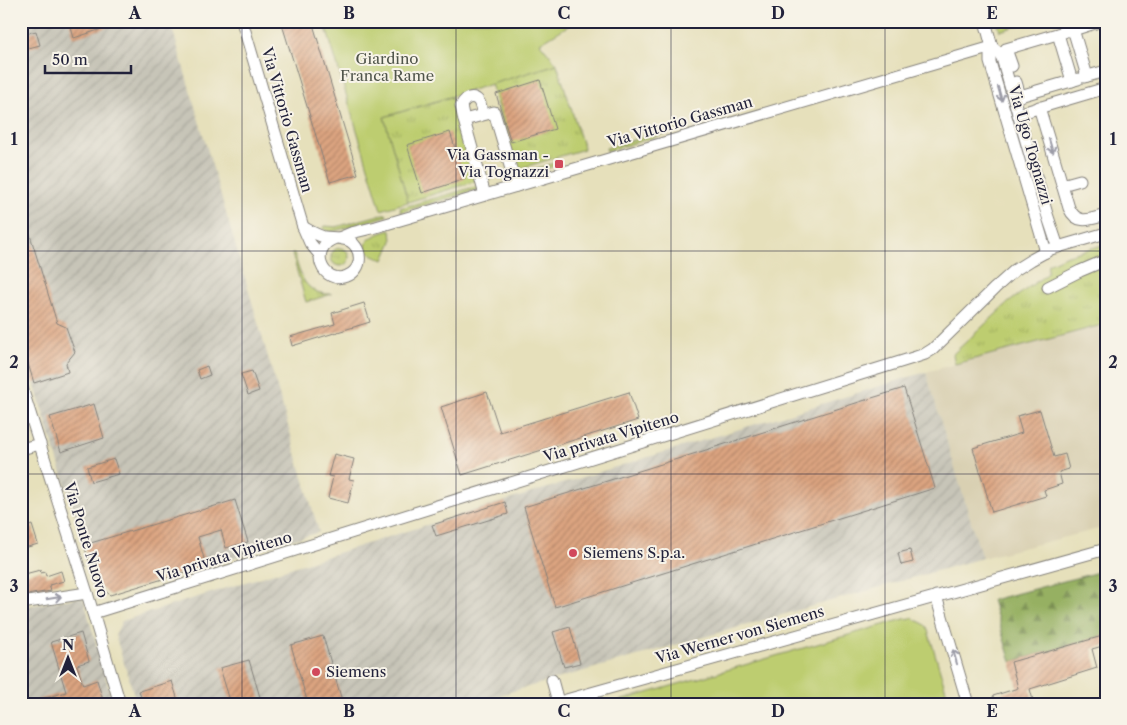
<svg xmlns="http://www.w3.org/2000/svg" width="1127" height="725" font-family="'Libre Caslon Text',serif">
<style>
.built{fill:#d9d0b2}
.industrial{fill:url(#industrial-furrows)}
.grass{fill:url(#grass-tufts);stroke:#707855}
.forest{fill:url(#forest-firs);stroke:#5c694e}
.park{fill:#bdcd6f;stroke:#707855}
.building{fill:url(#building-hatch)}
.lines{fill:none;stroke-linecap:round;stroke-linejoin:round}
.minor-casing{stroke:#84817b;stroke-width:13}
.minor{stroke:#fff;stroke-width:11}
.oneway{stroke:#9c9ca7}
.grid{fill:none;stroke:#22223b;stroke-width:1;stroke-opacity:0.55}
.poi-dot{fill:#d1495b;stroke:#f7f3e8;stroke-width:2}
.labels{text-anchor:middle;stroke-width:4;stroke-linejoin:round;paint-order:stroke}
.park-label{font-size:15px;fill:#50554b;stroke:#f7f3e8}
.street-label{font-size:15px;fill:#22223b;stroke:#f7f3e8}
.poi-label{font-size:15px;fill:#22223b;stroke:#f7f3e8;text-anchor:start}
.neatline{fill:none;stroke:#22223b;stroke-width:2}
.grid-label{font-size:16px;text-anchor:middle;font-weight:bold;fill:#22223b}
</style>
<defs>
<pattern id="industrial-furrows" width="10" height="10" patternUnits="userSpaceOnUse" patternTransform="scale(1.25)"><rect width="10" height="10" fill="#c7c5b8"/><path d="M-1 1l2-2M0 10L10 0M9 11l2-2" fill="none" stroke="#aba99f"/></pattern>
<pattern id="grass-tufts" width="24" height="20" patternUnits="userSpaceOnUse" patternTransform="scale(1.25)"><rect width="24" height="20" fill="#bdcd6f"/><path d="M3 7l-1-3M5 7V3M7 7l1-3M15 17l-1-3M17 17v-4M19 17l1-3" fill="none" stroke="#a2b061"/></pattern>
<pattern id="forest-firs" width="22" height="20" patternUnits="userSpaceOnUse" patternTransform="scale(1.25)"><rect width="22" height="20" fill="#96b062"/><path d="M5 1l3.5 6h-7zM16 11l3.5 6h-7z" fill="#7a8f52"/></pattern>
<pattern id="building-hatch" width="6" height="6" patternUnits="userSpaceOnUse" patternTransform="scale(1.25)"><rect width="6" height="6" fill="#dca480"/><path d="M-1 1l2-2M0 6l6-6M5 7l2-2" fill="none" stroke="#b2856a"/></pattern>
</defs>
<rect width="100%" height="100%" fill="#f7f3e8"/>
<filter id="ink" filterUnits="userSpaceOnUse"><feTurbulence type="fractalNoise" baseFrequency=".02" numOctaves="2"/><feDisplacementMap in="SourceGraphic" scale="10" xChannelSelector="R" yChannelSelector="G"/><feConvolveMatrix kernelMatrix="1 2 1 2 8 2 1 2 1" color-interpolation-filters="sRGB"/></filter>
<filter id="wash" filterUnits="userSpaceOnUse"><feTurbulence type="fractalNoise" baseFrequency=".0096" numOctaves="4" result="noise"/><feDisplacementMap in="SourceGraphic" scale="20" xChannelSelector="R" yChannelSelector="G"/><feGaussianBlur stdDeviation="1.12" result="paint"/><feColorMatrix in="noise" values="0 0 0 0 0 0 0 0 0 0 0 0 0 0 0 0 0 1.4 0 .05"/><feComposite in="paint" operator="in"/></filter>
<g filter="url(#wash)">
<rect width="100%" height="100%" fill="#e6e0bb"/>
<!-- built -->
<polygon class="built" points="1106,324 1106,527 982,558 926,372"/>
<!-- industrial -->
<g class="industrial">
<polygon points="21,21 170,21 319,532 110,595 96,583 21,341"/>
<polygon points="926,372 982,558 468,704 137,704 115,635 122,621 417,528"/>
<polygon points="83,597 113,704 21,704 21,607"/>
</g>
<!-- grass -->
<g class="grass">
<polygon points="997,21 1033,21 1000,31"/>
<polygon points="557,64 584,149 515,170 491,84"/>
<polygon points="451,97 477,181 408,202 384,117"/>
<polygon points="681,126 682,129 607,151 606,148"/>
<polygon points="554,163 555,166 518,177 517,174"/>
<polygon points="478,186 479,189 401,212 400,208"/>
<polygon points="383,214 386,214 387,216 335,231 330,232 323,229 325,226 336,227"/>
<path d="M391,230L392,241L384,260L367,252C361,238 380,233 391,230Z"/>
<polygon points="1106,244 1106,324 955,364 953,354 1008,303 1044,276 1047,273 1048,264 1065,256"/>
<circle cx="340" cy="257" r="9"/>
<path d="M294,253C300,274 304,295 332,294L306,302L292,254Z"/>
</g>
<!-- forest -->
<polygon class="forest" points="1106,570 1106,635 1011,662 992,600"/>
<!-- park -->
<g class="park">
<polygon points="324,21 576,21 540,43 557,64 384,117 408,202 381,210"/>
<polygon points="912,618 924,624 927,627 950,704 609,704 904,619"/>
</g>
<g id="blocks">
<!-- building -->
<g class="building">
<polygon points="69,21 120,21 120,23 74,38"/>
<polygon points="281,21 312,21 358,174 330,182"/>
<polygon points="36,31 40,45 21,50 21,35"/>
<polygon points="540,80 555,129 511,142 496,94"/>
<polygon points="450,132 465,179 422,193 407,145"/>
<polygon points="23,212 57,323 66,327 75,352 66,363 68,372 34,383 21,341 21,213"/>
<polygon points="364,303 370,322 292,346 290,337 335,324 332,313"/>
<polygon points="207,366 210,375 200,379 197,370"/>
<polygon points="252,371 259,391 248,395 241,374"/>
<polygon points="904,388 935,488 555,607 524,507"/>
<polygon points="487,392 500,432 629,392 638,420 462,475 441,407"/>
<polygon points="94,404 104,438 61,452 50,417"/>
<polygon points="1040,410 1054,457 1065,454 1069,469 1059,472 1062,484 1044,490 1046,496 992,512 973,448 1022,433 1017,416"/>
<polygon points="334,454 354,459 349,479 354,480 348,503 328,498 333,477 328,476"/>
<polygon points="114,459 119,474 91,482 87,467"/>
<polygon points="235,500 248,542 226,548 221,530 198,537 206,566 110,595 96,583 84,545"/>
<polygon points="505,502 508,514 436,536 432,525"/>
<polygon points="32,525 38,544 21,549 21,529"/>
<polygon points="910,550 913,562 901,565 898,553"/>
<polygon points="40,570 41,573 45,572 46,576 61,571 64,581 49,585 51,591 26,595 21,579 21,575"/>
<polygon points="570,627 580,663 564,667 553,632"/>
<polygon points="81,633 89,661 77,665 83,685 97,680 104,704 87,704 85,698 66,704 34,704 34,701 66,692 51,642"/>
<polygon points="1106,635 1106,645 1092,649 1097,668 1030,689 1034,704 995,704 993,696 1018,688 1011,662"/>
<polygon points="323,636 343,704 308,704 291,645"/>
<polygon points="249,660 262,704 231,704 220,668"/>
<polygon points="172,681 179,704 143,704 139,691"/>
</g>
</g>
</g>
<g filter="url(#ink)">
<use href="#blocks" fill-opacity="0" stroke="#84817b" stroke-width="1"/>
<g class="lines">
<!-- minor casing -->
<g class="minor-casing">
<g id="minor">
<polyline points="242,21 303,227 310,243 320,255"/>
<polyline points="985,21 992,47 990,55 990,62 1046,252"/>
<polyline points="1073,29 1087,76"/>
<polyline points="1070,31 1101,21"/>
<polyline points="1058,34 1072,81"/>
<polyline points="992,47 999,53 1002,58 1047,214 1058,247"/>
<polyline points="1012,66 1006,49 1064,32"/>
<polyline points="1084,77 1106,71"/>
<polyline points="1016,82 1020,96 1078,79"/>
<path d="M1039,107L1069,208C1077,226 1091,219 1106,215"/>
<polyline points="1018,114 1106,88"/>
<path d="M464,120L461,106C466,95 478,94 481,107"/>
<polyline points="1062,185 1080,180"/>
<polyline points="485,195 464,120 494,112 516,186"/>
<path d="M303,227C310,231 316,235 324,237C330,238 337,237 343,239C354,240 361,251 359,262C358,268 353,274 347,276C322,286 307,247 336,238"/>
<polyline points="339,238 351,233 376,227 992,47"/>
<polyline points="1048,287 1080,271 1106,260"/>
<polyline points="21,385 87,593 120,704"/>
<polyline points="21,449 40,444"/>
<polyline points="936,596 968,704"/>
<polyline points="21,603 87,593"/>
<polyline points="93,613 916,357 925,354 933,349 995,288 1015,270 1031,260 1051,249 1106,233"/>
<polyline points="552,680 558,702"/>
<polyline points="552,704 1106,549"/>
</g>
</g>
<!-- minor -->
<use href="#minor" class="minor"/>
</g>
<!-- one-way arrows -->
<defs><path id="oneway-shaft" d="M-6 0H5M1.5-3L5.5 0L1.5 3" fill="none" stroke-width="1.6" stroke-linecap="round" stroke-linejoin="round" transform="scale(1.25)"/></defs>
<g class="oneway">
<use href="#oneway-shaft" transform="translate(1000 94) rotate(74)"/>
<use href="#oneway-shaft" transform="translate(1051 146) rotate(74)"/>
<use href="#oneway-shaft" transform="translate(54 598) rotate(-9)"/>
<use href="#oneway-shaft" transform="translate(955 657) rotate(-106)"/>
</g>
</g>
<!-- grid -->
<path class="grid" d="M242,21V704M456,21V704M671,21V704M885,21V704M21,251H1106M21,474H1106"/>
<!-- markers -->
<g class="poi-dot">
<rect x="554" y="159" width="10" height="10" rx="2.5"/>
<circle cx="573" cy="553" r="5"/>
<circle cx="316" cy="672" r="5"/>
</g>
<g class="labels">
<!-- park labels -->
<g class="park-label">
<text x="387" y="64">Giardino<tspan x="387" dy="17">Franca Rame</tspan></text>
</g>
<!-- street labels -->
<g class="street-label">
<text transform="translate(287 120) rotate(74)" y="5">Via Vittorio Gassman</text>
<text transform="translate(680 122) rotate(-16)" y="5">Via Vittorio Gassman</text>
<text transform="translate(1030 145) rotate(74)" y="5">Via Ugo Tognazzi</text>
<text transform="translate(611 437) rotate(-17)" y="5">Via privata Vipiteno</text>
<text transform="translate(86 540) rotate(73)" y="5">Via Ponte Nuovo</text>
<text transform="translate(224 557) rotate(-17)" y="5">Via privata Vipiteno</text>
<text transform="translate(740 635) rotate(-16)" y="5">Via Werner von Siemens</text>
</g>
<!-- poi labels -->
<g class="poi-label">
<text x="549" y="160" text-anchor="end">Via Gassman -<tspan x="549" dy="17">Via Tognazzi</tspan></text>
<text x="583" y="558">Siemens S.p.a.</text>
<text x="326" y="677">Siemens</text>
</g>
</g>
<!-- margin -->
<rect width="1127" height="725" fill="none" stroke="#f7f3e8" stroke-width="55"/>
<!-- north arrow -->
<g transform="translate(68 658)" stroke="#f7f3e8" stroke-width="4" paint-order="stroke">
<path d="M0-4L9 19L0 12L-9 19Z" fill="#22223b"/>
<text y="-8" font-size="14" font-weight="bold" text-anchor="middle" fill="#22223b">N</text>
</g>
<!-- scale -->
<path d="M45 65v8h86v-8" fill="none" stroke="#22223b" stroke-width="2.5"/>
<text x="52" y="65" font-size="15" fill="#22223b" stroke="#f7f3e8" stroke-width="4" paint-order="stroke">50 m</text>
<rect x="28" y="28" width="1072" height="670" class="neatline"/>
<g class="grid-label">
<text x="135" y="19">A</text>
<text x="349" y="19">B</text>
<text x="564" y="19">C</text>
<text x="778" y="19">D</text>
<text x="992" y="19">E</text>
<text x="14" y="145">1</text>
<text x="1113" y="145">1</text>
<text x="14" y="368">2</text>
<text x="1113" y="368">2</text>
<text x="14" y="592">3</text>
<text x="1113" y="592">3</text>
<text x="135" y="717">A</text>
<text x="349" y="717">B</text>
<text x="564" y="717">C</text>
<text x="778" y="717">D</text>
<text x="992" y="717">E</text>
</g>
</svg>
